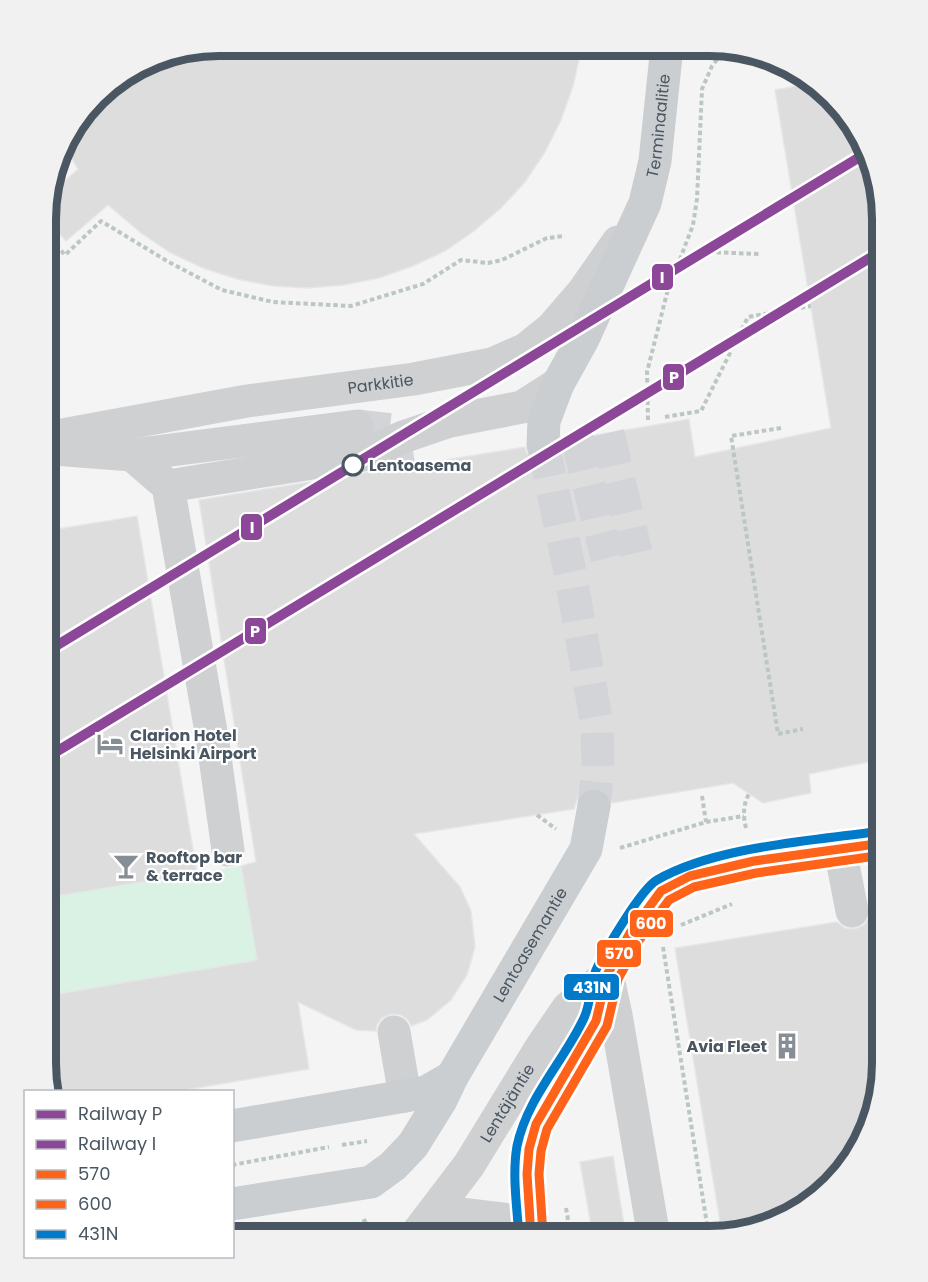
<svg xmlns="http://www.w3.org/2000/svg" width="928" height="1282" font-family="Poppins,sans-serif">
<style>
.green{fill:#d9f2e3}
.building{fill:#ddddde;stroke:#e5e6e7;stroke-width:1.5}
.lines{fill:none;stroke-linecap:round;stroke-linejoin:round}
.minor-tunnel{stroke:#d2d4d7;stroke-width:33;stroke-dasharray:33 16;stroke-linecap:butt}
.major-tunnel{stroke:#d2d4d7;stroke-width:33;stroke-dasharray:33 16;stroke-linecap:butt}
.path{stroke:#bcc7c4;stroke-width:4;stroke-dasharray:4.5 3;stroke-linecap:butt}
.minor{stroke:#ced0d2;stroke-width:33}
.major{stroke:#caced1;stroke-width:33}
.path-bridge{stroke:#bcc7c4;stroke-width:4;stroke-dasharray:4.5 3;stroke-linecap:butt}
.minor-bridge{stroke:#ced0d2;stroke-width:33}
.major-bridge{stroke:#caced1;stroke-width:33}
.bus-1-casing{stroke:#fff;stroke-width:14}
.bus-2-casing{stroke:#fff;stroke-width:14}
.bus-3-casing{stroke:#fff;stroke-width:14}
.bus-1{stroke:#ff6319;stroke-width:9}
.bus-2{stroke:#ff6319;stroke-width:9}
.bus-3{stroke:#007ac9;stroke-width:9}
.rail-1-casing{stroke:#fff;stroke-width:15}
.rail-2-casing{stroke:#fff;stroke-width:15}
.rail-1{stroke:#8c4799;stroke-width:10}
.rail-2{stroke:#8c4799;stroke-width:10}
.stop-dot{fill:#fff;stroke:#4a5661;stroke-width:3}
.labels{text-anchor:middle;stroke-width:4.5;stroke-linejoin:round;paint-order:stroke}
.street-label{font-size:16px;fill:#4a5661;stroke:#fff}
.stop-label{font-size:16px;font-weight:bold;fill:#4a5661;stroke:#fff;text-anchor:start}
.poi-label{font-size:16px;font-weight:bold;fill:#4a5661;stroke:#fff;text-anchor:start}
.rim{fill:none;stroke:#4a5661;stroke-width:8}
.line-badge{stroke:#fff;stroke-width:2}
.badge-label{font-size:16px;text-anchor:middle;font-weight:bold;fill:#fff}
</style>
<rect width="100%" height="100%" fill="#f4f4f4"/>
<!-- green -->
<polygon class="green" points="241,866 257,961 49,996 45,974 45,898"/>
<!-- building -->
<g class="building">
<polygon points="219,45 582,46 573,86 561,120 545,152 525,182 501,208 474,231 445,251 413,266 379,278 344,285 308,288 273,286 237,279 203,268 171,253 141,233 108,205 66,241 61,235 46,247 47,197 78,169 64,145 68,132 105,88 163,54"/>
<polygon points="816,82 865,142 883,219 883,759 809,774 811,793 763,803 733,783 612,803 606,791 597,788 588,788 579,794 574,809 414,834 460,887 471,911 475,947 467,975 451,1000 427,1020 411,1026 408,1020 401,1015 391,1014 382,1018 377,1025 376,1031 356,1030 298,1002 309,1069 173,1092 52,1092 45,1063 45,996 257,960 241,866 256,862 199,500 525,447 527,453 532,459 543,463 551,461 558,455 562,441 689,419 695,457 831,428 775,90"/>
<polygon points="137,516 197,873 45,898 46,531"/>
<polygon points="883,914 883,1075 854,1160 786,1219 722,1234 675,948 837,922 845,928 855,929 864,925 870,916"/>
<polygon points="613,1156 626,1237 593,1237 580,1162"/>
</g>
<g class="lines">
<!-- minor-tunnel -->
<g class="minor-tunnel">
<polyline points="357,426 393,430 399,468"/>
<polyline points="608,433 636,553"/>
<polyline points="577,438 607,558"/>
</g>
<!-- major-tunnel -->
<polyline class="major-tunnel" points="543,444 571,577 597,725 598,768 594,806"/>
<!-- path -->
<g class="path">
<polyline points="46,219 47,219"/>
<polyline points="46,234 65,255 101,221 167,261 222,290 273,302 351,306 423,284 461,260 488,263 502,260 547,238 565,236"/>
<polyline points="709,252 759,254"/>
<polyline points="665,417 701,411 748,317 811,306"/>
<polyline points="648,420 647,372 667,293 693,225 697,199 702,89 712,66 722,53 732,47"/>
<polyline points="781,428 731,436 778,734 803,729"/>
<polyline points="702,796 706,822"/>
<polyline points="537,815 556,829"/>
<path d="M746,828C743,816 743,804 749,794"/>
<polyline points="620,848 706,822 744,816"/>
<polyline points="681,925 732,904"/>
<polyline points="663,947 709,1237"/>
<polyline points="566,1208 571,1237"/>
</g>
<!-- minor -->
<g class="minor">
<path id="s1" d="M46,438L247,401L414,379L492,364L526,349L551,329L583,292L618,242"/>
<polyline points="54,449 132,455 168,486 213,743 228,850"/>
<polyline points="132,455 357,426"/>
<polyline points="168,486 363,455 403,437 450,421 522,407 558,384"/>
<polyline points="840,849 852,911"/>
<polyline points="609,983 616,1015 654,1237"/>
<polyline points="435,1211 529,1222"/>
<path id="s2" d="M415,1236L469,1165L540,1049L568,1008L607,975"/>
<polyline points="531,1236 527,1174 529,1149 536,1124 596,1021 607,975 630,933 661,891 690,876 754,861 883,843"/>
</g>
<!-- major -->
<path class="major" id="s3" d="M543,444L544,421L558,384L583,339L645,203L655,161L667,46"/>
<!-- path-bridge -->
<g class="path-bridge">
<polyline points="342,1145 367,1141"/>
<polyline points="232,1165 329,1147"/>
<polyline points="336,1236 368,1219"/>
</g>
<!-- minor-bridge -->
<polyline class="minor-bridge" points="394,1032 405,1096"/>
<!-- major-bridge -->
<g class="major-bridge">
<polyline points="232,1126 405,1096 426,1092 452,1077"/>
<path id="s4" d="M232,1204L371,1182L393,1166L413,1145L441,1100L452,1077L586,849L594,806"/>
</g>
<!-- bus-1 casing -->
<g class="bus-1-casing">
<polyline id="bus-1" points="531,1236 527,1174 529,1149 536,1124 596,1021 607,975 630,933 661,891 690,876 754,861 883,843"/>
</g>
<!-- bus-2 casing -->
<g class="bus-2-casing">
<polyline id="bus-2" points="543,1235 539,1174 541,1151 547,1129 607,1026 618,979 640,939 669,900 694,887 756,873 883,855"/>
</g>
<!-- bus-3 casing -->
<g class="bus-3-casing">
<path id="bus-3" d="M519,1236C517,1207 512,1175 517,1146C527,1098 564,1061 584,1018C591,1003 590,985 596,970C604,952 641,889 657,880C716,846 813,841 881,831"/>
</g>
<!-- bus-1 -->
<use href="#bus-1" class="bus-1"/>
<!-- bus-2 -->
<use href="#bus-2" class="bus-2"/>
<!-- bus-3 -->
<use href="#bus-3" class="bus-3"/>
<!-- rail-1 casing -->
<g class="rail-1-casing">
<polyline id="rail-1" points="46,758 883,250"/>
</g>
<!-- rail-2 casing -->
<g class="rail-2-casing">
<polyline id="rail-2" points="46,652 868,152"/>
</g>
<!-- rail-1 -->
<use href="#rail-1" class="rail-1"/>
<!-- rail-2 -->
<use href="#rail-2" class="rail-2"/>
</g>
<!-- icons -->
<defs>
<g id="hotel-bare" transform="scale(2.07)"><path d="M-6-4.5h1.5V1H6V5H4.5V3h-9V5H-6ZM-4 0a1.8 1.8 0 1 1 3.6 0ZM.5 0V-2.5h3Q6-2.5 6 0Z" fill="#868d94" stroke="#fff" stroke-width="2.5" paint-order="stroke"/></g>
<g id="bar-bare" transform="scale(2.07)"><path d="M-6-5H6L.8 .8V4.5H3.5V6h-7V4.5H-.8V.8Z" fill="#868d94" stroke="#fff" stroke-width="2.5" paint-order="stroke"/></g>
<g id="building-bare" transform="scale(2.07)"><path d="M-4-6H4V6H1V3H-1V6H-4ZM-2.5-4.3h1.7v1.8h-1.7ZM.8-4.3h1.7v1.8H.8ZM-2.5-1h1.7V.8h-1.7ZM.8-1h1.7V.8H.8Z" fill="#868d94" stroke="#fff" stroke-width="2.5" paint-order="stroke"/></g>
</defs>
<g fill-rule="evenodd">
<use href="#hotel-bare" x="110" y="744"/>
<use href="#bar-bare" x="126" y="866"/>
<use href="#building-bare" x="787" y="1046"/>
</g>
<!-- markers -->
<circle class="stop-dot" cx="353" cy="465" r="10"/>
<g class="labels">
<!-- street labels -->
<g class="street-label">
<text dy="6" stroke="none"><textPath href="#s3" startOffset="342">Terminaalitie</textPath></text>
<text dy="6" stroke="none"><textPath href="#s1" startOffset="339">Parkkitie</textPath></text>
<text dy="6" stroke="none"><textPath href="#s4" startOffset="429">Lentoasemantie</textPath></text>
<text dy="6" stroke="none"><textPath href="#s2" startOffset="162">Lentäjäntie</textPath></text>
</g>
<!-- stop labels -->
<g class="stop-label">
<text x="369" y="471">Lentoasema</text>
</g>
<!-- poi labels -->
<g class="poi-label">
<text x="130" y="741">Clarion Hotel<tspan x="130" dy="18">Helsinki Airport</tspan></text>
<text x="146" y="863">Rooftop bar<tspan x="146" dy="18">&amp; terrace</tspan></text>
<text x="767" y="1052" text-anchor="end">Avia Fleet</text>
</g>
</g>
<!-- crop -->
<path d="M0 0H928V1282H0ZM219 56H709A163 163 0 0 1 872 219V1063A163 163 0 0 1 709 1226H219A163 163 0 0 1 56 1063V219A163 163 0 0 1 219 56Z" fill="#f1f1f2" fill-rule="evenodd"/>
<path class="rim" d="M219 56H709A163 163 0 0 1 872 219V1063A163 163 0 0 1 709 1226H219A163 163 0 0 1 56 1063V219A163 163 0 0 1 219 56Z"/>
<g class="line-badge">
<rect x="651" y="263" width="23" height="28" rx="6" fill="#8c4799"/>
<rect x="662" y="363" width="23" height="28" rx="6" fill="#8c4799"/>
<rect x="240" y="513" width="23" height="28" rx="6" fill="#8c4799"/>
<rect x="244" y="617" width="23" height="28" rx="6" fill="#8c4799"/>
<rect x="629" y="909" width="45" height="29" rx="6" fill="#ff6319"/>
<rect x="596" y="939" width="46" height="29" rx="6" fill="#ff6319"/>
<rect x="563" y="973" width="57" height="28" rx="6" fill="#007ac9"/>
</g>
<g class="badge-label">
<text x="662" y="283">I</text>
<text x="674" y="383">P</text>
<text x="252" y="533">I</text>
<text x="255" y="637">P</text>
<text x="651" y="929">600</text>
<text x="619" y="959">570</text>
<text x="592" y="993">431N</text>
</g>
<!-- legend -->
<rect x="24" y="1090" width="210" height="168" fill="#ffffff" stroke="#b7bbc0" stroke-width="1.5"/>
<rect x="36" y="1110" width="30" height="9" fill="#8c4799" stroke="#b7bbc0" stroke-width="1.5"/>
<text x="78" y="1120" font-size="18" fill="#4a5661">Railway P</text>
<rect x="36" y="1140" width="30" height="9" fill="#8c4799" stroke="#b7bbc0" stroke-width="1.5"/>
<text x="78" y="1150" font-size="18" fill="#4a5661">Railway I</text>
<rect x="36" y="1170" width="30" height="9" fill="#ff6319" stroke="#b7bbc0" stroke-width="1.5"/>
<text x="78" y="1180" font-size="18" fill="#4a5661">570</text>
<rect x="36" y="1200" width="30" height="9" fill="#ff6319" stroke="#b7bbc0" stroke-width="1.5"/>
<text x="78" y="1210" font-size="18" fill="#4a5661">600</text>
<rect x="36" y="1230" width="30" height="9" fill="#007ac9" stroke="#b7bbc0" stroke-width="1.5"/>
<text x="78" y="1240" font-size="18" fill="#4a5661">431N</text>
</svg>
